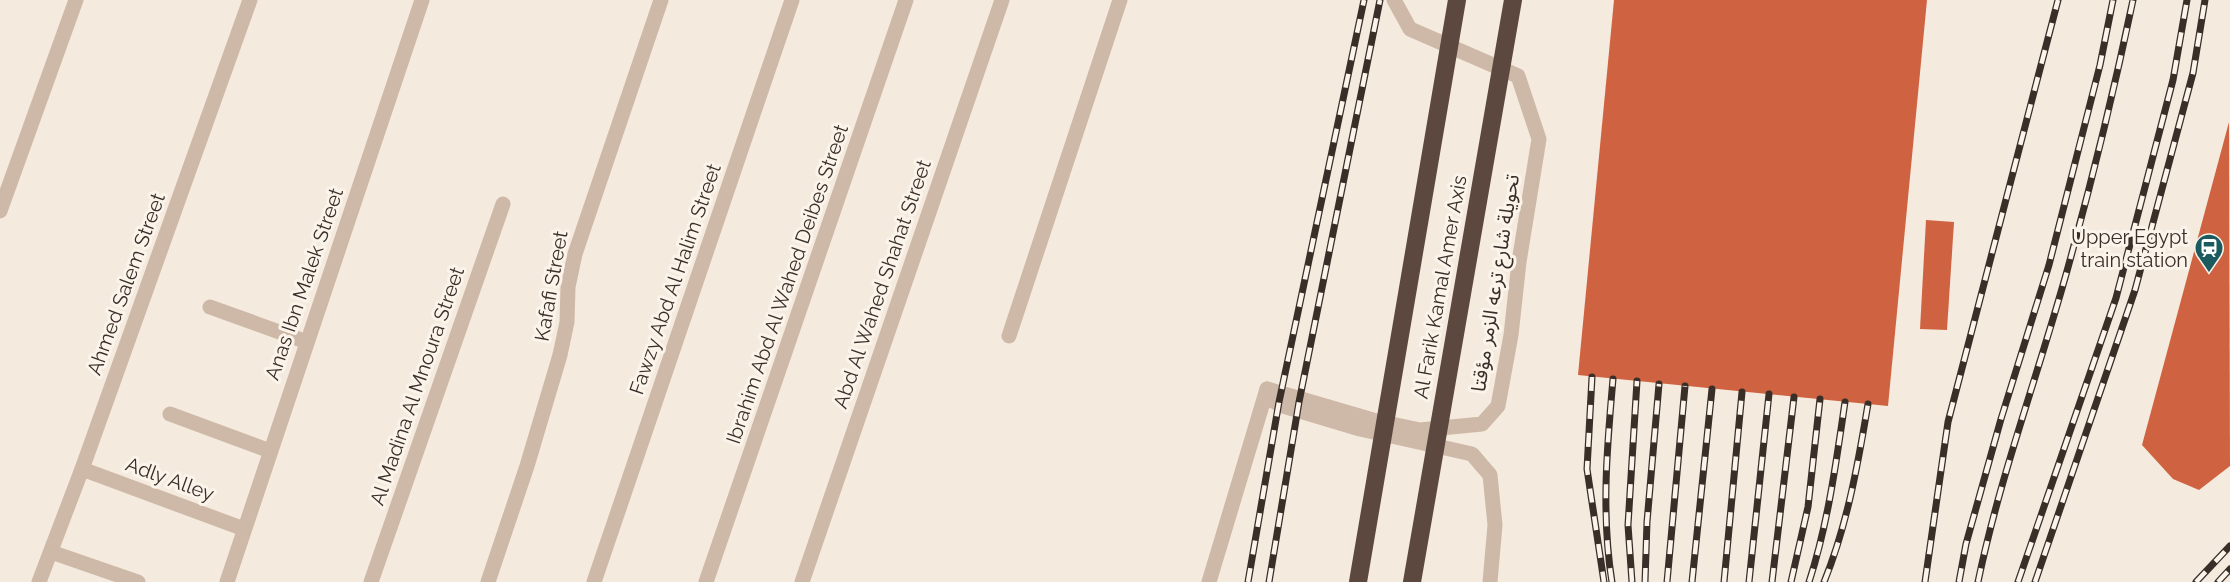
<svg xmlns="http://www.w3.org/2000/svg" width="2230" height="582" font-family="Raleway,'Noto Sans Arabic',sans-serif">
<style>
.building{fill:#cf6341}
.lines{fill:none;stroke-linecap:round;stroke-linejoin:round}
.service{stroke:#ceb9a8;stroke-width:15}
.minor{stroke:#ceb9a8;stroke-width:15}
.tertiary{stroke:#ceb9a8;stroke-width:15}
.rail-casing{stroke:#3a2e29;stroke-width:7}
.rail{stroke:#fbf4eb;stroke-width:4.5;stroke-dasharray:14;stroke-linecap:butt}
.motorway-bridge{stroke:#5c483f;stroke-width:18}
.labels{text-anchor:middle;stroke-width:6;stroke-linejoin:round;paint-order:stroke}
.poi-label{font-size:20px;fill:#3a2e29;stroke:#fbf4eb;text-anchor:end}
.street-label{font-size:20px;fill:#3a2e29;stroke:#fbf4eb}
</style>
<rect width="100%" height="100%" fill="#f4eade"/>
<!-- building -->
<g class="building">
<polygon points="1614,0 1927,0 1888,406 1578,375"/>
<polygon points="2229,122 2230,466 2199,490 2173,479 2142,445"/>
<polygon points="1926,220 1954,222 1947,330 1920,329"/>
</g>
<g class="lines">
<!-- service -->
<polyline class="service" points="1267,389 1273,401 1283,406 1360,429 1472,454 1490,475 1495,525 1490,582"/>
<!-- minor -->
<g class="minor">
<polyline points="0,211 76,0"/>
<polyline points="210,307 307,342"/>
<polyline points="1009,336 1120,0"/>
<polyline points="170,414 270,451"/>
<polyline points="82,469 244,529"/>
<polyline points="51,552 138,582"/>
<polyline points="39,582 82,469 250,0"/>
<polyline points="227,582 422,0"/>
<polyline points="371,582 503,204"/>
<polyline points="488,582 527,466 560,355 567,322 568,287 575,254 661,0"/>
<polyline points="594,582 792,0"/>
<polyline points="706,582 906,0"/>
<polyline points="802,582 1002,0"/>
</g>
<!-- tertiary -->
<polyline class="tertiary" points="1209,582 1267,389 1373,420 1420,430 1482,424 1498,406 1511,335 1519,262 1539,139 1518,76 1410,29 1394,0"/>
<!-- rail casing -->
<g class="rail-casing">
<g id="rail">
<polyline points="1592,377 1587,469 1604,582"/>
<polyline points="1248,582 1279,402 1364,0"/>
<polyline points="1269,582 1299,402 1380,0"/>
<path d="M1612,582C1601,514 1607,447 1613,379"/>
<polyline points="1632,582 1628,525 1637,381"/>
<polyline points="1645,582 1647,522 1659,384"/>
<polyline points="1667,582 1685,386"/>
<polyline points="1692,582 1712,389"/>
<polyline points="1724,582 1742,392"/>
<polyline points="1749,582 1769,394"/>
<polyline points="1772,582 1794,397"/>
<polyline points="1791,582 1808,507 1820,399"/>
<path d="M1809,582C1828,524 1836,463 1845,402"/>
<path d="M1824,582C1847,526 1858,464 1868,404"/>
<polyline points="1925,582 1948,422 2058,0"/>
<polyline points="1959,582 1966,544 2001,419 2049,265 2100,65 2113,0"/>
<path d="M1978,582C2000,476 2038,375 2067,271C2092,181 2114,91 2133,0"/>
<polyline points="2018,582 2116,298 2173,80 2187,0"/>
<polyline points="2035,582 2135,290 2193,73 2205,0"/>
<polyline points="2196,582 2230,546"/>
<polyline points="2218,582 2230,569"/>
</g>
</g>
<!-- rail -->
<use href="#rail" class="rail"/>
<!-- motorway-bridge -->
<g class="motorway-bridge">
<polyline points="1358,582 1457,0"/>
<polyline points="1412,582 1513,0"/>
</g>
</g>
<!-- icons -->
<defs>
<g id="station-pin" transform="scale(1.5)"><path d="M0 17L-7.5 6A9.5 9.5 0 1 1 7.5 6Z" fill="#1b5b5f" stroke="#fbf4eb"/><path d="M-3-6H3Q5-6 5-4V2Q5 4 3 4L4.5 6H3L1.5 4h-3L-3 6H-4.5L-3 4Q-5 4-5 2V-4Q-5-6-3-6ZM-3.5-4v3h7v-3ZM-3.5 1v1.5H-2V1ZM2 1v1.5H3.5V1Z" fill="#fff"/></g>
</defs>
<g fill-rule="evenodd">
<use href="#station-pin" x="2209" y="248"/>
</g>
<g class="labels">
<!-- poi labels -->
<g class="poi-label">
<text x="2188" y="244">Upper Egypt<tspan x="2188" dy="23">train station</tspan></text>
</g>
<!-- street labels -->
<g class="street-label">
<text transform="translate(675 279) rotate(-71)" y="7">Fawzy Abd Al Halim Street</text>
<text transform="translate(1495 283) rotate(-81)" y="7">تحويلة شارع ترعه الزمر مؤقتا</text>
<text transform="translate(126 284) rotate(-70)" y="7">Ahmed Salem Street</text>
<text transform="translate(304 284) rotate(-71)" y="7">Anas Ibn Malek Street</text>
<text transform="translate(787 284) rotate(-71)" y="7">Ibrahim Abd Al Wahed Deibes Street</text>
<text transform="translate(882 284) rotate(-71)" y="7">Abd Al Wahed Shahat Street</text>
<text transform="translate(551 286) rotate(-80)" y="7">Kafafi Street</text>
<text transform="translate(1440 287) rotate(-80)" y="7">Al Farik Kamal Amer Axis</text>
<text transform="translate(417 386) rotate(-71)" y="7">Al Madina Al Mnoura Street</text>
<text transform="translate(170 479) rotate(20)" y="7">Adly Alley</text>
</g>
</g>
</svg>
